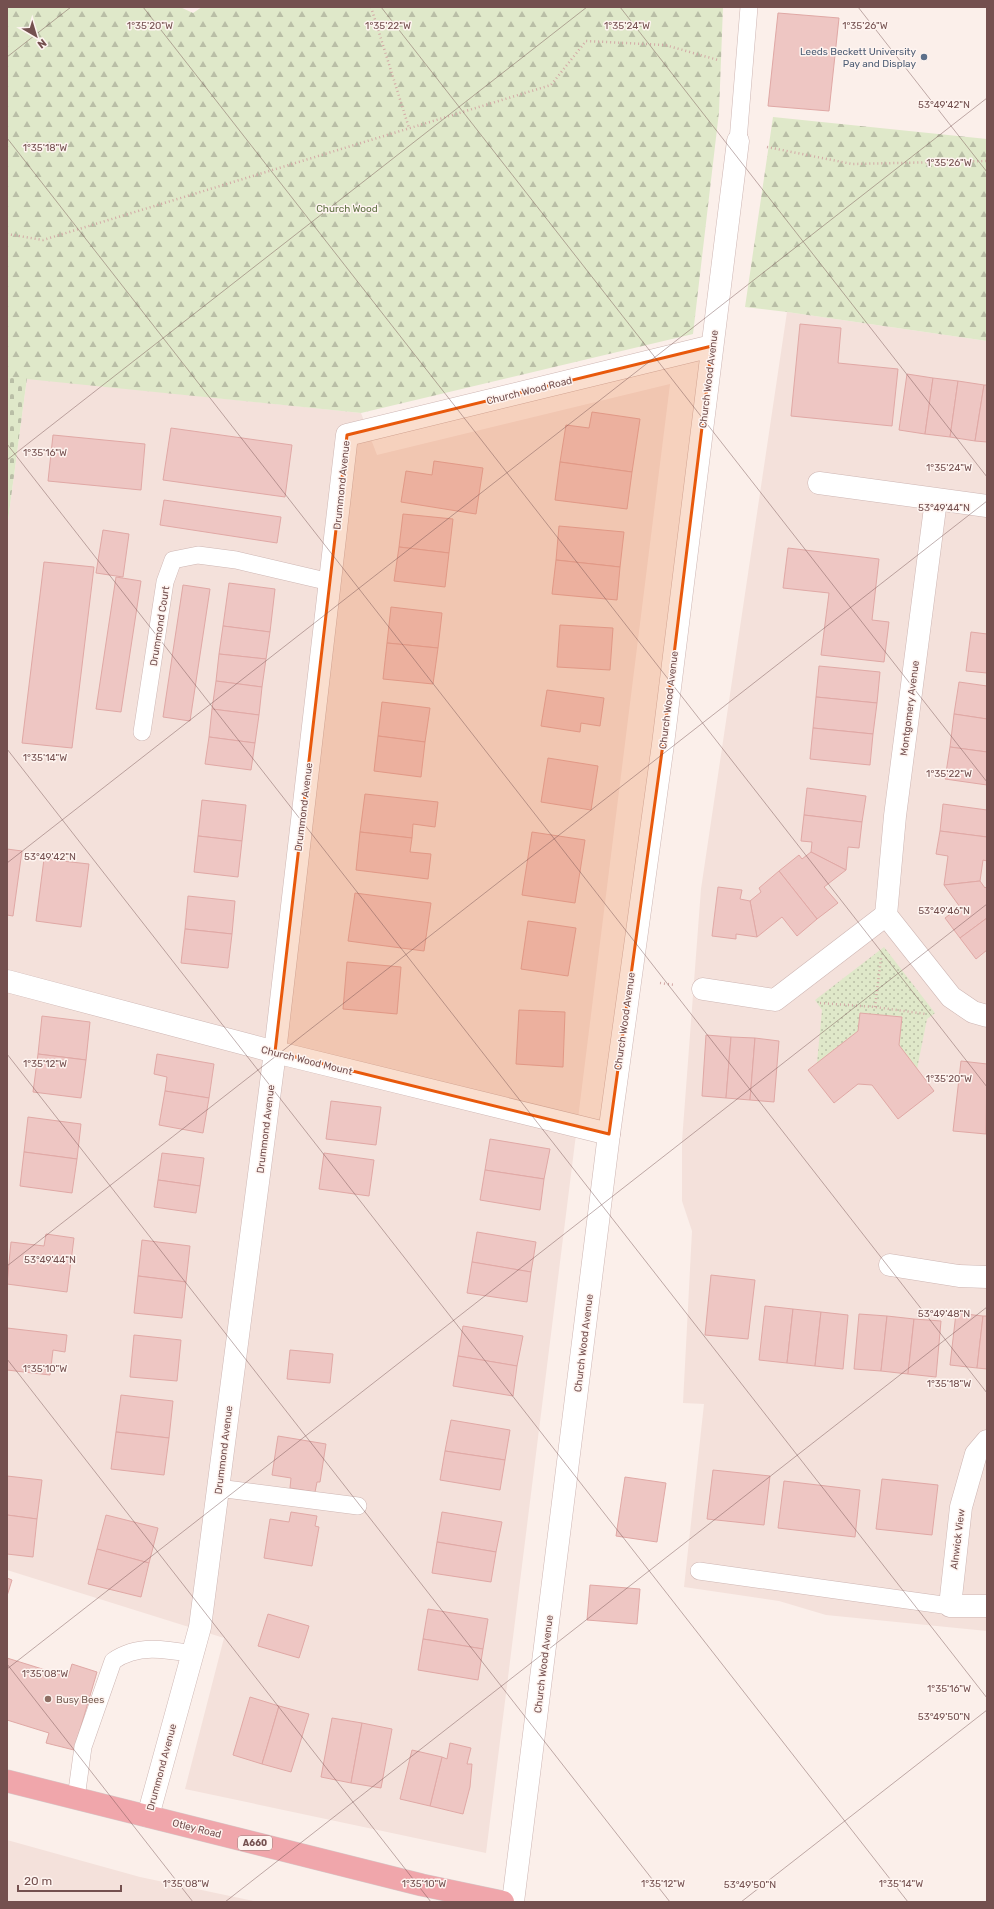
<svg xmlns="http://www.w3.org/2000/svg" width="994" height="1909" font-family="Rubik,sans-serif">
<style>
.residential{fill:#f4e1db}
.forest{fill:url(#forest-firs)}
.cemetery{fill:url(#cemetery-stones)}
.garden{fill:url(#garden-dots)}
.building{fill:#eec6c3;stroke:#e0a8a5}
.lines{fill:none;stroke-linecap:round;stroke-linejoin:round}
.lane-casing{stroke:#ceb6b3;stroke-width:18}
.street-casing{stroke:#ceb6b3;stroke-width:23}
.highway-casing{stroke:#d5caca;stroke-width:23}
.path{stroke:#d3a9a6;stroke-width:2.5;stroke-dasharray:1 3;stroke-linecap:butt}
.lane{stroke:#fff;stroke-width:17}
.street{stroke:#fff;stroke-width:22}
.highway{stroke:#f0a6ab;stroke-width:22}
.marked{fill:#e8590c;fill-opacity:0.2;stroke:#e8590c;stroke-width:3;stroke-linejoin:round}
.ticks{fill:none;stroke:#74504f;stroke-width:1;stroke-opacity:0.45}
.service-dot{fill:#5c6f8a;stroke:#fef4f0;stroke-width:1.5}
.education-dot{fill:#8d6e63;stroke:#fef4f0;stroke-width:1.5}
.labels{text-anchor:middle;stroke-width:3;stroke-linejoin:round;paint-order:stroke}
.shield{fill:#fef4f0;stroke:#9d817f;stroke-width:1}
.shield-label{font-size:9px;font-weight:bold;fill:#74504f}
.service-label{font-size:10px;fill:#4e5e75;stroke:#fef4f0;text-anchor:end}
.park-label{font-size:10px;fill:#617345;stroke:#fef4f0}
.street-label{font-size:10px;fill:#74504f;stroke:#fef4f0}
.education-label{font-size:10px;fill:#785e54;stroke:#fef4f0;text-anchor:start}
.ticks-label{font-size:10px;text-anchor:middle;fill:#74504f;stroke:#fef4f0;stroke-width:3;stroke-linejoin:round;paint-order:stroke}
</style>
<defs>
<pattern id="forest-firs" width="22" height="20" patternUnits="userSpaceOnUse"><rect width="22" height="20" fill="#dfe8c9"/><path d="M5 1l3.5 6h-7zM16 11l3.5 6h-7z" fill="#b9bea6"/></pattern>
<pattern id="cemetery-stones" width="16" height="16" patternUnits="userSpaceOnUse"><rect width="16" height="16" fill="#dfe8c9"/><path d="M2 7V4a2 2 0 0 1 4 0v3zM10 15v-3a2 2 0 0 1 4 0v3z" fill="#b9bea6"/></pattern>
<pattern id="garden-dots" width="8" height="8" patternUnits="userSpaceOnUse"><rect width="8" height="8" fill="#dfe8c9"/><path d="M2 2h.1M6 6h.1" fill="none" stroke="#b9bea6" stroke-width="1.8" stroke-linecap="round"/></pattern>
</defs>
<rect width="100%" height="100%" fill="#fbefea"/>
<!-- residential -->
<g class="residential">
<polygon points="787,312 987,341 987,1631 826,1615 779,1601 684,1587 704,1404 683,1403 692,1231 682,1201 682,1141 701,889"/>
<polygon points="27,378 361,413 377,455 670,384 486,1853 185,1789 224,1638 7,1570 7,528"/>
<polygon points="7,1840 140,1877 258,1902 7,1902"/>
</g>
<!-- forest -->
<g class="forest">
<polygon points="7,7 180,7 193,13 202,7 723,7 719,112 693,334 361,413 7,377"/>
<polygon points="773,117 987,139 987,341 787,312 745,307"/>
</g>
<!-- cemetery -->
<polygon class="cemetery" points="7,377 27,378 7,528"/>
<!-- garden -->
<polygon class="garden" points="884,947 935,1013 927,1019 917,1069 899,1045 902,1017 860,1013 858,1031 817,1063 822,1010 815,1000"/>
<!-- building -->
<g class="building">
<polygon points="778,13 839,18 829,111 768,106"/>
<polygon points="800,324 841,328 838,363 898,369 892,426 791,416"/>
<polygon points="907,374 933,378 925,434 899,430"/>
<polygon points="933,378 958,381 950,437 925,434"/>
<polygon points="958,381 984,385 975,441 950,437"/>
<polygon points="984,385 987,385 987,442 975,441"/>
<polygon points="592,412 640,419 632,472 560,462 566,425 589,428"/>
<polygon points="171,428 292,445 285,497 163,480"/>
<polygon points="53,435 145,444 141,490 48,481"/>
<polygon points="434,461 483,468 476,514 401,502 406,471 432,475"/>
<polygon points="560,462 632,472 627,509 555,500"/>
<polygon points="164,500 281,517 277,543 160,525"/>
<polygon points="403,514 453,519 449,553 399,547"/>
<polygon points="559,526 624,532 620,567 556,560"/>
<polygon points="103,530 129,534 123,577 96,573"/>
<polygon points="399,547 449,553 445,587 394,581"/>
<polygon points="788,548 879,559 872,620 889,622 884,662 821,655 829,593 783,588"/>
<polygon points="556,560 620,567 617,600 552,594"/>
<polygon points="44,562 94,567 72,748 22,743"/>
<polygon points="116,577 141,581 121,712 96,709"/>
<polygon points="229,583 275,589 270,632 223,626"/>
<polygon points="183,585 210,589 190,721 163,717"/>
<polygon points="391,607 442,613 438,648 387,643"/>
<polygon points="560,625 613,628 610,670 557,667"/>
<polygon points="223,626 270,632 266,659 219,654"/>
<polygon points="971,632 987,634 987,673 966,671"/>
<polygon points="387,643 438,648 433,684 383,679"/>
<polygon points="219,654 266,659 262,687 216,681"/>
<polygon points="819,666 880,672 877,703 816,697"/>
<polygon points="216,681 262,687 259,715 212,709"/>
<polygon points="959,682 987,686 987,719 954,714"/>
<polygon points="547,690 604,698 600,726 581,723 580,732 541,726"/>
<polygon points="816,697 877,703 873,734 813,728"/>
<polygon points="382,702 430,708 425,742 378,736"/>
<polygon points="212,709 259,715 255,743 209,737"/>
<polygon points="954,714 987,719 987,752 950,747"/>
<polygon points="813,728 873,734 870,765 810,759"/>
<polygon points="378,736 425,742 421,777 374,771"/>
<polygon points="209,737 255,743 251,770 205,764"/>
<polygon points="950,747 987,752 987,785 945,779"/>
<polygon points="548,758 598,766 591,810 541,802"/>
<polygon points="807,788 866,796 862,822 804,815"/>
<polygon points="365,794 438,802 435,827 413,824 412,838 360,832"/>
<polygon points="202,800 246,805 242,841 198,836"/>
<polygon points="943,804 987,810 987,837 940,831"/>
<polygon points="804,815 862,822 859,848 848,847 846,870 811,852 812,842 801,841"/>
<polygon points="940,831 987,837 987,861 983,860 980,881 944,885 948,856 936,854"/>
<polygon points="360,832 412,838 410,852 431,854 428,879 356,870"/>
<polygon points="532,832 585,840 575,903 522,895"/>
<polygon points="198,836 242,841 238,877 194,872"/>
<polygon points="7,849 22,851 13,916 7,915"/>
<polygon points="811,852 846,870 824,887 838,903 817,919 779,871 799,855 802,859"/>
<polygon points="44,859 89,864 81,927 36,921"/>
<polygon points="779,871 817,919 797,936 782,917 757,937 750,901 761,892 759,888"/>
<polygon points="980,881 985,888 987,886 987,918 960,938 945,918 960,907 944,885"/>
<polygon points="718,887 742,890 740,899 750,901 757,937 736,934 736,939 712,936"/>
<polygon points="355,893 431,903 424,951 348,941"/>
<polygon points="188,896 235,901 232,934 185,929"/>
<polygon points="987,918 987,950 976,959 960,938"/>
<polygon points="528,921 576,928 568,976 521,969"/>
<polygon points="185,929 232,934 228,968 181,963"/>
<polygon points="347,962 401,967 397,1014 343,1009"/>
<polygon points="519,1010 565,1012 563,1067 516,1064"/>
<polygon points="860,1013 902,1017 899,1045 934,1091 898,1119 872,1085 858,1084 834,1103 808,1070 858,1031"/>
<polygon points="42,1016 90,1022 86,1060 38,1054"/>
<polygon points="706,1035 731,1037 726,1098 702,1096"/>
<polygon points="731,1037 755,1038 750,1100 726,1098"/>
<polygon points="755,1038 779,1041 774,1102 750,1100"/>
<polygon points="38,1054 86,1060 81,1098 33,1092"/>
<polygon points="157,1054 214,1064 209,1098 165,1091 167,1077 154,1074"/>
<polygon points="961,1061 987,1064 986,1134 953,1131"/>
<polygon points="165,1091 209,1098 203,1133 159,1125"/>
<polygon points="331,1101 381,1107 376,1145 326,1139"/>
<polygon points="28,1117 81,1124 77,1159 24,1152"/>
<polygon points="490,1139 550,1149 544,1179 485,1170"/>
<polygon points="24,1152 77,1159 72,1193 20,1186"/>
<polygon points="162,1153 204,1158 200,1186 158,1180"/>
<polygon points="324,1153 374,1160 369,1196 319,1189"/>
<polygon points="485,1170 544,1179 540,1210 480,1200"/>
<polygon points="158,1180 200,1186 196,1213 154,1207"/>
<polygon points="477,1232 536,1242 531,1272 472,1262"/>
<polygon points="46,1234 74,1238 67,1292 7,1284 11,1242 44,1246"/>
<polygon points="142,1240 190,1246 186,1282 138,1276"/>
<polygon points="472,1262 531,1272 527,1302 467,1293"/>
<polygon points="711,1275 755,1280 748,1339 705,1335"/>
<polygon points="138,1276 186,1282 182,1318 134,1313"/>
<polygon points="765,1306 793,1309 787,1363 759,1360"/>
<polygon points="793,1309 821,1312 815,1366 787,1363"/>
<polygon points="821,1312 848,1315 843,1369 815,1366"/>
<polygon points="956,1313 983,1316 977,1368 950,1365"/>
<polygon points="859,1314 887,1316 881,1371 854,1369"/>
<polygon points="887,1316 914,1319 908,1374 881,1371"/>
<polygon points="983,1316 987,1316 987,1369 977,1368"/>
<polygon points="914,1319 941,1321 936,1377 908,1374"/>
<polygon points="463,1326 523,1336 517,1366 458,1356"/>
<polygon points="7,1328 67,1335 65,1352 53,1350 50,1375 7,1370"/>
<polygon points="134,1335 181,1340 177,1381 130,1377"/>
<polygon points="290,1350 333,1354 330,1383 287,1379"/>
<polygon points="458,1356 517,1366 513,1396 453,1386"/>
<polygon points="121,1395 173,1401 169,1438 116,1432"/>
<polygon points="451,1420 510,1430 505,1460 445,1451"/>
<polygon points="116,1432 169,1438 164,1475 111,1469"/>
<polygon points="278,1436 326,1444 320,1482 317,1482 315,1492 290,1488 291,1478 272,1475"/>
<polygon points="445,1451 505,1460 500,1490 440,1480"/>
<polygon points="713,1470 770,1476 764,1525 707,1519"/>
<polygon points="7,1476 42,1480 37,1519 7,1515"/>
<polygon points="625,1477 666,1483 657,1542 616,1536"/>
<polygon points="882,1479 938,1485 932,1535 876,1529"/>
<polygon points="784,1481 860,1490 855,1537 778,1528"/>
<polygon points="291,1512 317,1516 315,1526 319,1527 312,1566 264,1558 270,1519 289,1522"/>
<polygon points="442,1512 502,1522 496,1552 437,1542"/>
<polygon points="7,1515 37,1519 33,1557 7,1554"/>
<polygon points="106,1515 158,1528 149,1563 97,1549"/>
<polygon points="437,1542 496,1552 491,1582 432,1573"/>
<polygon points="97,1549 149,1563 141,1597 88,1584"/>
<polygon points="7,1578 12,1580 7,1596"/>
<polygon points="590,1585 640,1589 637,1624 587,1620"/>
<polygon points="428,1609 488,1619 483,1649 423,1639"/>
<polygon points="268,1614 309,1626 299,1658 258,1646"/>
<polygon points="423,1639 483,1649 478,1680 418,1670"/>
<polygon points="7,1658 68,1677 72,1664 97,1672 74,1750 46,1743 49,1733 7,1720"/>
<polygon points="250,1697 279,1706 262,1764 233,1755"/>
<polygon points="279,1706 309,1714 291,1772 262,1764"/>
<polygon points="332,1718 362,1723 351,1783 321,1777"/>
<polygon points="362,1723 392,1729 381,1788 351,1783"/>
<polygon points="450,1743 471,1748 467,1764 472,1764 470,1787 463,1814 430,1806 442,1757 447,1759"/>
<polygon points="412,1750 442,1757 430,1806 400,1799"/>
</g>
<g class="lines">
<!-- lane casing -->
<g class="lane-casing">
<g id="lane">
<polyline points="738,141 749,7"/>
<polyline points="142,732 165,582 173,560 198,555 236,560 330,582"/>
<polyline points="218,1488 358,1506"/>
<polyline points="699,1571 950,1606"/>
<path d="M76,1798L83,1747L113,1661C137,1644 165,1649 193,1654"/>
</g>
</g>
<!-- street casing -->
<g class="street-casing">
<g id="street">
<polyline points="819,483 987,506"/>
<polyline points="936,500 895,816 886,915 951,997 973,1012 987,1016"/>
<polyline points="7,981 275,1052 609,1134"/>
<polyline points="703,989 775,1000 886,915"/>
<polyline points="890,1265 959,1276 987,1277"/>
<polyline points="987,1441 976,1454 961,1507 950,1606 987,1606"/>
<polyline points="148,1816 200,1627 275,1052 347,435 712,346"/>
<polyline points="513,1902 609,1134 663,744 738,141"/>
</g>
</g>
<!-- highway casing -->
<g class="highway-casing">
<polyline id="highway" points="7,1781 422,1885 503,1902"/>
</g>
<!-- path -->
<g class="path">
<polyline points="371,7 409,128"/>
<polyline points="767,147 852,164 987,161"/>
<polyline points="7,234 43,240 551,85 586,41 665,45 718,60"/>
<polyline points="660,983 675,985"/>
<polyline points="820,1003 875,1007 926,1014"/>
<polyline points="875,1007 881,958"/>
</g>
<!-- lane -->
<use href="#lane" class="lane"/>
<!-- street -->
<use href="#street" class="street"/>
<!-- highway -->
<use href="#highway" class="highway"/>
</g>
<!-- marked area -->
<path class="marked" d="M712,346L663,744L609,1134L275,1052L347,435Z"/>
<!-- ticks -->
<path class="ticks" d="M143,7L987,1087M381,7L987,782M620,7L987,477M858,7L987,172M7,57L71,7M7,138L987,1393M7,444L987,1698M7,460L587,7M7,749L908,1902M7,863L987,98M7,1054L670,1902M7,1266L987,501M7,1359L431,1902M7,1664L193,1902M7,1669L987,904M225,1902L987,1307M741,1902L987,1710"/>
<!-- markers -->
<circle class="service-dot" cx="924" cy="57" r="4"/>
<circle class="education-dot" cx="48" cy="1699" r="4"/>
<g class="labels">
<!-- shield labels -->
<rect class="shield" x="238" y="1836" width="34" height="14" rx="3"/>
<g class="shield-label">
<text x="255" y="1846">A660</text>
</g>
<!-- service labels -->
<g class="service-label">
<text x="916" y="55">Leeds Beckett University<tspan x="916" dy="12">Pay and Display</tspan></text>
</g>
<!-- park labels -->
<g class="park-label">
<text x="347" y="212">Church Wood</text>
</g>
<!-- street labels -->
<g class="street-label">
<text transform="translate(708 379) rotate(-83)" y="4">Church Wood Avenue</text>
<text transform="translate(529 390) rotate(-14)" y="4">Church Wood Road</text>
<text transform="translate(341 485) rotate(-84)" y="4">Drummond Avenue</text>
<text transform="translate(159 626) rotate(-81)" y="4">Drummond Court</text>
<text transform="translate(668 700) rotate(-83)" y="4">Church Wood Avenue</text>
<text transform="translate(909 708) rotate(-83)" y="4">Montgomery Avenue</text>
<text transform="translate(303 807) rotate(-83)" y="4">Drummond Avenue</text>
<text transform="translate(624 1021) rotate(-82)" y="4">Church Wood Avenue</text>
<text transform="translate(307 1060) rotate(14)" y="4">Church Wood Mount</text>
<text transform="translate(265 1129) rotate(-83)" y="4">Drummond Avenue</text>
<text transform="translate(583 1343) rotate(-83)" y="4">Church Wood Avenue</text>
<text transform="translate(223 1450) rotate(-83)" y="4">Drummond Avenue</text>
<text transform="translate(957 1539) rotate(-83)" y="4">Alnwick View</text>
<text transform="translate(543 1664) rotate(-83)" y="4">Church Wood Avenue</text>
<text transform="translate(161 1767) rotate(-75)" y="4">Drummond Avenue</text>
<text transform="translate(197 1828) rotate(14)" y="4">Otley Road</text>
</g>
<!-- education labels -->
<g class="education-label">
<text x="56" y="1703">Busy Bees</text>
</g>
</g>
<g class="ticks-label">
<text x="388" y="29">1°35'22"W</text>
<text x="627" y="29">1°35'24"W</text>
<text x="150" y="29">1°35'20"W</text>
<text x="865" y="29">1°35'26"W</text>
<text x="944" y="108">53°49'42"N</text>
<text x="45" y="151">1°35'18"W</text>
<text x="949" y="166">1°35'26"W</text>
<text x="45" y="456">1°35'16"W</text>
<text x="949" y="471">1°35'24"W</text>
<text x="944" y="511">53°49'44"N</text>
<text x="45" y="761">1°35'14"W</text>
<text x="949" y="777">1°35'22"W</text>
<text x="50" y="860">53°49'42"N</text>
<text x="944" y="914">53°49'46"N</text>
<text x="45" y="1067">1°35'12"W</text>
<text x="949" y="1082">1°35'20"W</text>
<text x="50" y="1263">53°49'44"N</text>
<text x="944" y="1317">53°49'48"N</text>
<text x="45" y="1372">1°35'10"W</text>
<text x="949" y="1387">1°35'18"W</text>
<text x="45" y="1677">1°35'08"W</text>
<text x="949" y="1692">1°35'16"W</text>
<text x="944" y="1720">53°49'50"N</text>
<text x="186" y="1887">1°35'08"W</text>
<text x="424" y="1887">1°35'10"W</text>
<text x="663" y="1887">1°35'12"W</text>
<text x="901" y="1887">1°35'14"W</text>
<text x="750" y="1888">53°49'50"N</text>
</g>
<!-- border -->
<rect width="994" height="1909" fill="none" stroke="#74504f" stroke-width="16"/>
<!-- north arrow -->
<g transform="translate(36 36) rotate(142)" stroke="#fef4f0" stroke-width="3" paint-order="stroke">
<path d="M0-3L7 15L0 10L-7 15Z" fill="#74504f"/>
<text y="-6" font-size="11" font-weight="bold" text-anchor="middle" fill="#74504f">N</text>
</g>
<!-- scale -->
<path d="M18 1885v6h103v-6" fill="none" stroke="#74504f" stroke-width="2"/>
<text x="24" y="1885" font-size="12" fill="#74504f" stroke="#fef4f0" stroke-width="3" paint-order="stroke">20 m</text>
</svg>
